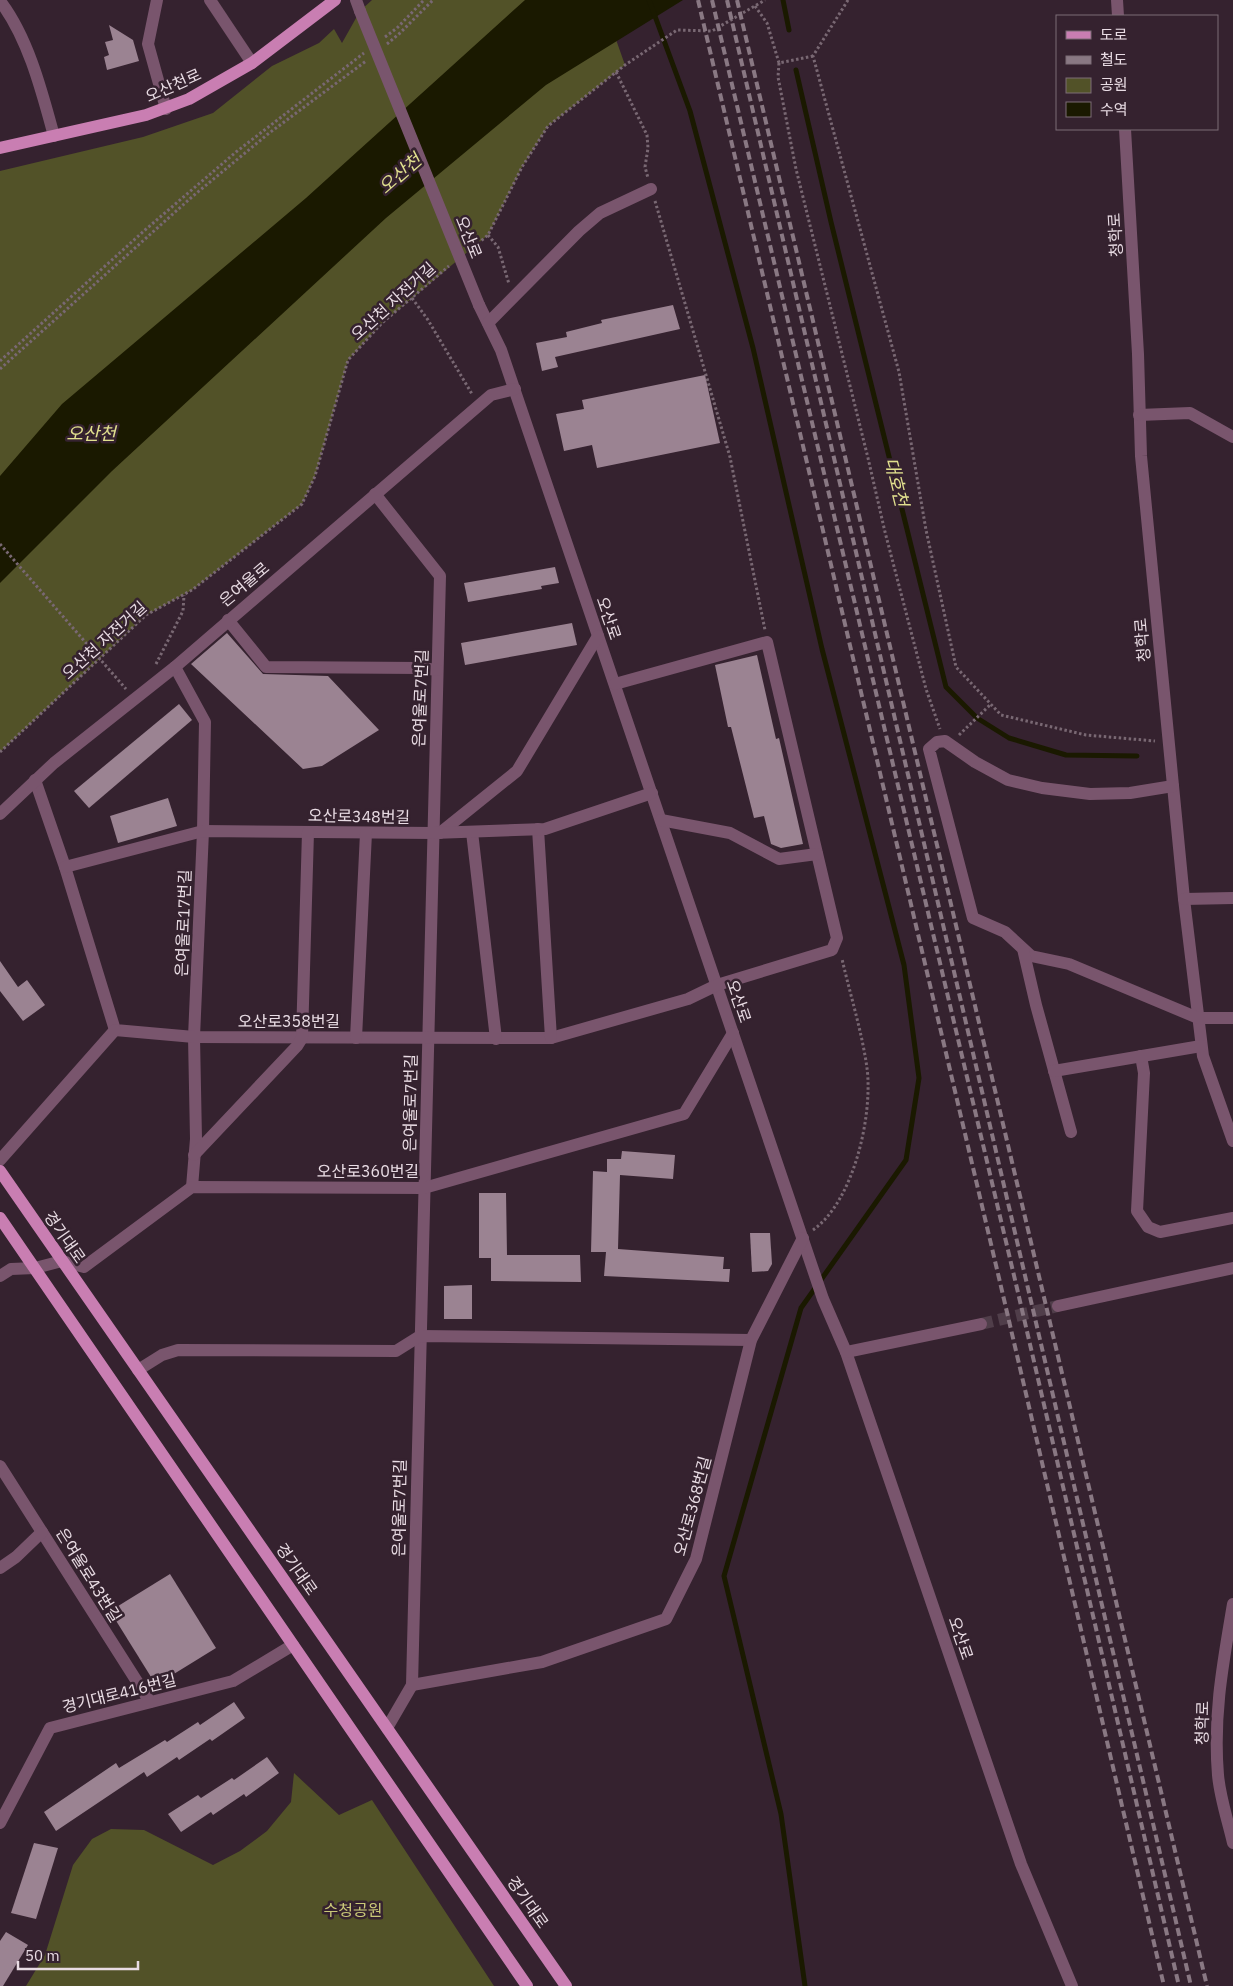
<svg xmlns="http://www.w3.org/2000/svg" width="1233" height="1986" font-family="'IBM Plex Sans','Noto Sans KR',sans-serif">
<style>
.green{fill:#525228}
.water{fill:#1a1900}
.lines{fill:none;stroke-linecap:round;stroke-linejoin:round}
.stream{stroke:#1a1900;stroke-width:5}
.building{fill:#9b8392}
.minor-tunnel{stroke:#503e4a;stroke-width:12;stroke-dasharray:12 6;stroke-linecap:butt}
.path{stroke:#796873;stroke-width:3;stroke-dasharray:2.5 2.5;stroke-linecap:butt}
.minor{stroke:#79556d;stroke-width:12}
.major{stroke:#c97eb2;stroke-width:12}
.rail{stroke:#897883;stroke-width:4;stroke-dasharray:8 4;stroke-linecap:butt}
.minor-bridge{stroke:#79556d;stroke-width:12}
.labels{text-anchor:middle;stroke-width:5;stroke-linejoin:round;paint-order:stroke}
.street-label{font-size:16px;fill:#e9dce4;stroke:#35222f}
.park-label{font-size:16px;fill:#cac978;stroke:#35222f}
.water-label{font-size:18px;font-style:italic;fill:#e1e08e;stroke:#35222f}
</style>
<rect width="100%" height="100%" fill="#35222f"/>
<!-- green -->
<g class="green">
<polygon points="372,0 602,0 625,65 548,126 522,167 488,235 382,323 348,360 315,476 302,504 192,590 146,615 0,752 0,171 143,137 213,113 272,66 319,43 334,29 342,43 360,11"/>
<polygon points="294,1773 339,1815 372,1800 494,1986 26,1986 45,1955 73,1865 92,1839 111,1829 144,1830 213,1865 240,1851 267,1831 291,1802"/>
</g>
<!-- water -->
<polygon class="water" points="525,0 683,0 546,85 386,218 112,471 0,583 0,476 62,404 306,198"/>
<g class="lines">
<!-- stream -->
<g class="stream">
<polyline points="649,0 690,111 753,348 822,649 904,965 919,1078 906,1160 801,1308 724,1576 781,1814 805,1986"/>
<polyline points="783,0 789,30"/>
<polyline points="796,70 831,222 946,687 977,718 1009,738 1066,755 1137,756"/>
</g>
</g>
<!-- building -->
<g class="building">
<polygon points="109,25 133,40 139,61 107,70 104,57 109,55 105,42 113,40"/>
<polygon points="673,305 680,329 555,357 558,367 542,371 536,343 567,337 566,332 602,323 601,320"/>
<polygon points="705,375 720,443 597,468 592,445 564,451 556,414 584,409 582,400"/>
<polygon points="555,567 559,583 541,586 542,589 468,602 464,583"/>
<polygon points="572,623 577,645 465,665 461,643"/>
<polygon points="227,633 263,674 328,676 379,730 322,766 303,769 191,664"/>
<polygon points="757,655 776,739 779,738 803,844 781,848 771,844 764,816 754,818 731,727 728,727 715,665"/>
<polygon points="179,704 192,720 89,808 74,791"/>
<polygon points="168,798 177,826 118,843 110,816"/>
<polygon points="0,961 18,987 27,980 45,1005 23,1021 0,991"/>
<polygon points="622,1151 675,1155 673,1179 620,1175 618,1249 724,1257 723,1269 730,1269 729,1282 604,1276 606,1252 591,1252 593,1171 607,1172 607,1159 621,1159"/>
<polygon points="479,1193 506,1193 507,1255 580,1255 581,1282 491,1281 491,1258 479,1258"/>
<polygon points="750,1233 770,1233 772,1264 768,1271 752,1272"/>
<polygon points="472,1285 472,1319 444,1319 444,1286"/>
<polygon points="170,1574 216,1648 156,1685 110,1611"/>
<polygon points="234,1702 245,1718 212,1741 210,1739 179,1760 177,1757 147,1777 144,1772 56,1831 44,1812 116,1763 119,1768 165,1740 167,1742 198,1722 200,1725"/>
<polygon points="267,1757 279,1773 246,1797 244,1794 213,1815 211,1812 181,1832 168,1814 198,1795 201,1798 232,1778 234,1780"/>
<polygon points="34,1843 58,1848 36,1919 11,1913"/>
<polygon points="6,1932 28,1945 3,1986 0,1986 0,1941"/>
</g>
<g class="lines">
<!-- minor-tunnel -->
<polyline class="minor-tunnel" points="981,1324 1058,1306"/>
<!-- path -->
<g class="path">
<polyline points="848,0 813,56 899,372 926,530 956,667 1001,715 1086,735 1155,741"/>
<polyline points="755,6 767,23 779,63 813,56"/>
<polyline points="385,37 397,28 424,0"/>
<polyline points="387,44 400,33 433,0"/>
<polyline points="779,63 778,77 796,169 868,458 885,532 926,689 940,729"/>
<polyline points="616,72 647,135 648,148 645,167 648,178"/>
<polyline points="655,201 730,457 765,630"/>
<polyline points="488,235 498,247 509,284"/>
<polyline points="470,250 488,235 522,167 548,126 625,65 677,30 712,31 765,0"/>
<polyline points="412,298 428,320 472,394"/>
<polyline points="0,361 145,230 236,152 364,53"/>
<polyline points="0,369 193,196 268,134 366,61"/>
<polyline points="0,544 126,689"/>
<polyline points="156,664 183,611 184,595"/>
<polyline points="959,735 990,705"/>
<polyline points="0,752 146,615 192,590 302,504 315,476 348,360 382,323 449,266"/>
<path d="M813,1230C854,1201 873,1115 867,1068C862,1032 850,994 842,959"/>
</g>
<!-- minor -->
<g class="minor">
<polyline points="157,0 148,44 166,109"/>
<polyline points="210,0 252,63"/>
<polyline points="356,0 360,11"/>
<polyline points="1117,0 1118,16"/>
<path d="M0,1C28,37 42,92 54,136"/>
<polyline points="1125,129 1138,354 1141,456 1184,899 1203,1056 1233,1141"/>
<polyline points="479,305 501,350 823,1299 846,1352 1021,1864 1072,1986"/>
<polyline points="488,323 579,231 600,213 651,189"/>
<polyline points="1139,415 1190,413 1233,437"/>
<polyline points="375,494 440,576 412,1685 387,1728"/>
<polyline points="228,620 266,667 421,668 437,670"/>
<polyline points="175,667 205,722 203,831 194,1037 196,1139 192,1187"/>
<polyline points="35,780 65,867 115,1030 194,1037 551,1038 688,999 717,985 832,950 837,938 767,642 615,684"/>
<polyline points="1173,786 1130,793 1090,794 1042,788 1008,780 975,762 945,741 937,742 929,749 973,918 1005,932 1031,956 1069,964 1198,1018 1233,1018"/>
<polyline points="0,814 54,763 175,667 491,395 515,389"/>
<polyline points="661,820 730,833 779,859 817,854"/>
<polyline points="538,829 551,1038"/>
<polyline points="472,832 496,1039"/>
<polyline points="440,833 517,771 598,636"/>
<polyline points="65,867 203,831 433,833 545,829 652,793"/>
<polyline points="1184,899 1233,898"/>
<polyline points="1023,949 1036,1005 1071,1132"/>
<polyline points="356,1038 366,833"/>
<polyline points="1141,1056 1144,1073 1137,1211 1148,1227 1160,1232 1233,1218"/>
<polyline points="1054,1071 1201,1046"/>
<polyline points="194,1155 297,1046 302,1038 308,832"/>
<polyline points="0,1160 115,1030"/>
<polyline points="0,1276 11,1269 35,1268 62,1261 84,1267 192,1187 424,1188 684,1114 733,1033"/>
<polyline points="1058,1306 1233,1268"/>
<polyline points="846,1352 981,1324"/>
<polyline points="138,1370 162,1355 178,1350 396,1351 420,1336 751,1340"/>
<polyline points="0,1466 150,1702"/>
<polyline points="0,1568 16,1557 42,1532"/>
<path d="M1233,1604C1223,1663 1213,1715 1218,1775C1220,1798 1228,1821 1233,1843"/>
<polyline points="412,1685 542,1662 666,1619 696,1559 751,1340 803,1238"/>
<polyline points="0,1823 50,1728 233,1681 293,1645"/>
</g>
<!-- major -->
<g class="major">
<polyline points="0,148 146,115 189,99 252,63 335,0"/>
<polyline points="0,1171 566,1986"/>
<polyline points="0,1218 527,1986"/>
</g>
<!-- rail -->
<g class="rail">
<polyline points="698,0 999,1278 1164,1986"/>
<polyline points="712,0 1016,1284 1179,1986"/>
<polyline points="727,0 1191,1986"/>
<polyline points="737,0 1207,1986"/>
</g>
<!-- minor-bridge -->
<polyline class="minor-bridge" points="360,11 479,305"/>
</g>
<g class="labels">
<!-- street labels -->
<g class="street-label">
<text transform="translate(173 85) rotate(-24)" y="6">오산천로</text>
<text transform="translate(1115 235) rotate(-93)" y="6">청학로</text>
<text transform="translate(469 237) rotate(68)" y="6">오산로</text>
<text transform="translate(393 301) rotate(-42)" y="6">오산천 자전거길</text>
<text transform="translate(244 584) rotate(-40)" y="6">은여울로</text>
<text transform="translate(609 618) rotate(71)" y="6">오산로</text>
<text transform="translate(104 640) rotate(-42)" y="6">오산천 자전거길</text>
<text transform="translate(1142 640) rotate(-95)" y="6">청학로</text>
<text transform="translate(420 698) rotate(-88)" y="6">은여울로7번길</text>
<text transform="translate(359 816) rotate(1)" y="6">오산로348번길</text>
<text transform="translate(183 923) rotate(-88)" y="6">은여울로17번길</text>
<text transform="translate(739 1001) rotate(71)" y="6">오산로</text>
<text x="289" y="1027">오산로358번길</text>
<text transform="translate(410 1103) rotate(-89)" y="6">은여울로7번길</text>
<text x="368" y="1177">오산로360번길</text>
<text transform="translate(65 1237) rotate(55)" y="6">경기대로</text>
<text transform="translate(692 1506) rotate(-75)" y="6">오산로368번길</text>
<text transform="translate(399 1508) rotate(-89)" y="6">은여울로7번길</text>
<text transform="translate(297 1569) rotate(55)" y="6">경기대로</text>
<text transform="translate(89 1575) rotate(58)" y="6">은여울로43번길</text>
<text transform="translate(961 1638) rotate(71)" y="6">오산로</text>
<text transform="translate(119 1693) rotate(-14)" y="6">경기대로416번길</text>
<text transform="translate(1202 1723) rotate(-89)" y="6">청학로</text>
<text transform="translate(528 1902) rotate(55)" y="6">경기대로</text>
</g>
<!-- park labels -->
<g class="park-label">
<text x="353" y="1916">수청공원</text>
</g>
<!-- water labels -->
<g class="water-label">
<text transform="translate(400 174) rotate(-41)" y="6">오산천</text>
<text x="91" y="440">오산천</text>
<text transform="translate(896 482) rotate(76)" y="6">대호천</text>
</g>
</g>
<!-- legend -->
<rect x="1056" y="15" width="162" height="115" fill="#35222f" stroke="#7d6c77"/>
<rect x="1066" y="31" width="25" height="8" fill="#c97eb2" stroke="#7d6c77"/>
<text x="1100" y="40" font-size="15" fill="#e9dce4">도로</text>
<rect x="1066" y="56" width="25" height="8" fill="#897883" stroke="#7d6c77"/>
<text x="1100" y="65" font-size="15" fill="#e9dce4">철도</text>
<rect x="1066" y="78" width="25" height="15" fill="#525228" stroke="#7d6c77"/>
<text x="1100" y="90" font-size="15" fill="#e9dce4">공원</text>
<rect x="1066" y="102" width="25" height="15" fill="#1a1900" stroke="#7d6c77"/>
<text x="1100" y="115" font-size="15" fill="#e9dce4">수역</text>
<!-- scale -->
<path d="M18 1961v8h120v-8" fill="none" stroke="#e9dce4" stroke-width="2.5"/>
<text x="25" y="1961" font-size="15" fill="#e9dce4" stroke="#35222f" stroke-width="4" paint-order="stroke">50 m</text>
</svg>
